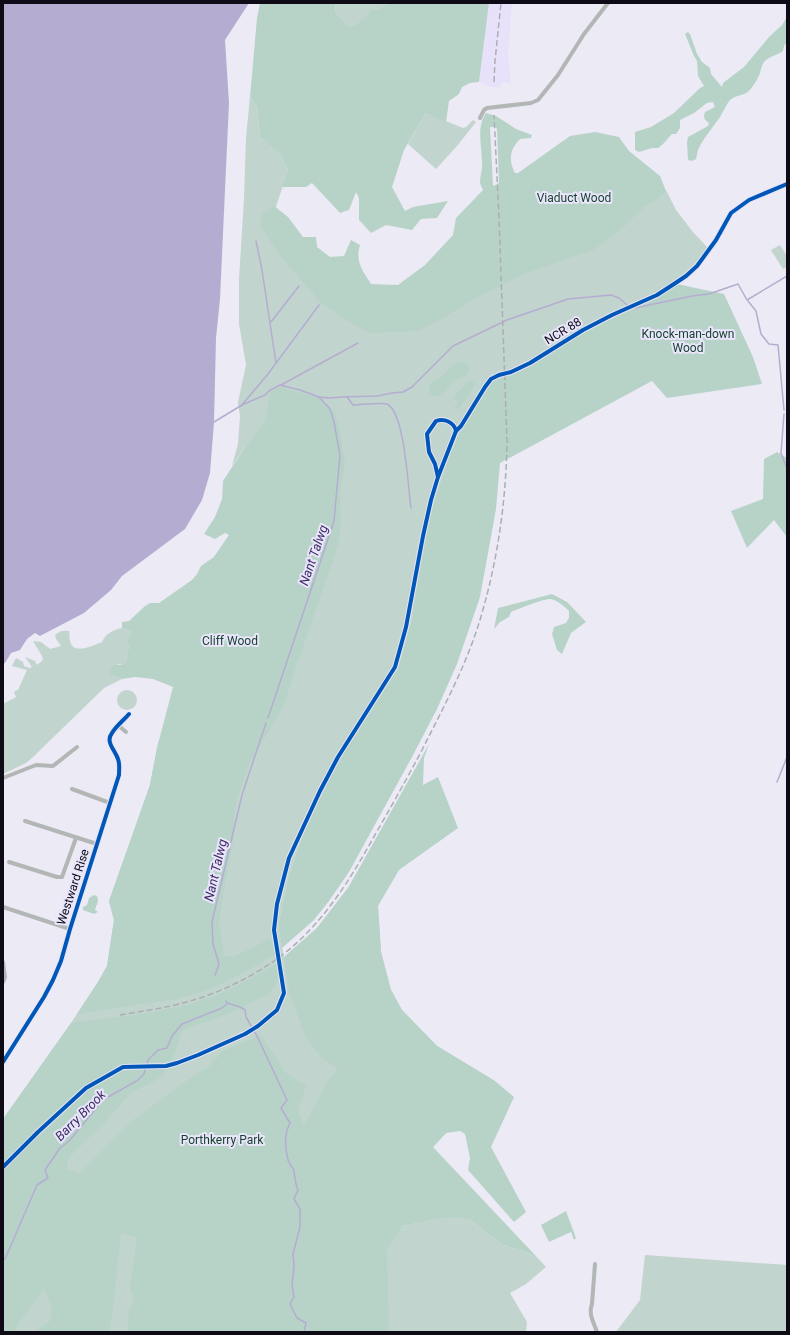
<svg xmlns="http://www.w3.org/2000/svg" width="790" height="1335" font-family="Roboto,sans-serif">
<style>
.built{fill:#e7e2fa}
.green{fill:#c1d4cd}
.forest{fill:#b7d3c8;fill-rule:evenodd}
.water{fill:#b5add1}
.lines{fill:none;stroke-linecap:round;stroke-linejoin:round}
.stream{stroke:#b5add1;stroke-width:1.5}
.minor{stroke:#b2b7b6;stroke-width:4}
.rail{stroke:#adaeb3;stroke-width:1.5;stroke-dasharray:6 3;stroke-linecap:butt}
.cycleway-casing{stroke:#e9e5fa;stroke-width:6}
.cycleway{stroke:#0057b8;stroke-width:4}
.labels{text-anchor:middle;stroke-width:4;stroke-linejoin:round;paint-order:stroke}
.park-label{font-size:12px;fill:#143f2b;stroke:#e9e5fa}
.street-label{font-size:12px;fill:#0e0b17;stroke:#e9e5fa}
.water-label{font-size:13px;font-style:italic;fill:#3e2c66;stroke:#e9e5fa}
</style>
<rect width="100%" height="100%" fill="#eceaf5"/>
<!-- built -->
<polygon class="built" points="489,3 512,3 508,54 511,84 503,82 500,87 489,87 479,82"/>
<!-- green -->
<g class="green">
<path d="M335,3H388L377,10H371C365,18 359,24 350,27L336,13Z"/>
<polygon points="250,97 257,106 260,137 281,156 288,170 271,222 377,320 656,178 667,192 676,210 693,232 708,248 692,268 694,271 677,284 658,296 636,305 565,341 530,364 508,374 500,376 492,380 464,424 450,453 434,501 412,618 398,668 351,738 324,787 298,848 288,878 278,926 284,957 317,928 348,888 355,876 378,906 381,952 391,990 402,1010 437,1046 495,1081 433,1147 386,1249 403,1226 443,1218 469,1219 503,1245 535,1255 546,1267 526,1284 510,1293 527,1322 526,1332 3,1332 3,1119 71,1023 98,982 107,966 114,920 109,901 150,785 157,748 214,557 230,534 265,423 247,444 232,466 238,444 240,416 238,402 246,365 239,324 239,279 244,199 246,138"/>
<polygon points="426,113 463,128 466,127 473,120 476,122 457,146 436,169 408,144"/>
<polygon points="780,245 787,256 787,267 783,269 771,250"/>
<path d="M122,628L131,631L126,643L129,646L126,658L127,661L125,664H118L113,675L122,679L104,688L33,757L26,763L3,774V704L16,697L14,692L15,691L18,690L27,670L12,666L16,658L23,662L24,666L30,668L32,667L25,657L35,661L37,665L43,660L42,656L33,641L41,642L50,649L61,646L56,639L55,635C59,631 63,630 69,631C70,635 69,638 70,641C73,656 94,645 102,642C106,633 113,630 122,628Z"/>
<circle cx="127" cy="700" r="10"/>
<polygon points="645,1255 787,1265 787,1332 616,1332 640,1300"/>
</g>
<!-- forest -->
<g class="forest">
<path d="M260,3H335L336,13L350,27C359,24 365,17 371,10H377L388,3H489L479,82L470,83L462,87L459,94L449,101L446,122L426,113L404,150L392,187L405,211L413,207L448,201L437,218L421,219L412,230L386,225L371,233L359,220V198L356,192L349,210L340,213L312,183L306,187H282L288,170L281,156L260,137L257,106L250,97L257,18Z"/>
<path d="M787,17V42L784,46L783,51C778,55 770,56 765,61C762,64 761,69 760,73C759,77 752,88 749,91C744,96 735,95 730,100C726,105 723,112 720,117C714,126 702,140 698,150C697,153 697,156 696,159L692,161L688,160L687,142L688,137L708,126L709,123C704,119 703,118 705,112L715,107L713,102L707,103L694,113L680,120V128L676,134H672L663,144L658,148H652L639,152L635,150V132L651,127L674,113L700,88L704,86L698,76L697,61L694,56L685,34L688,32L690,34L697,54L702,62L710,68L711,74L722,87L723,83L744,67L769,37L782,25Z"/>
<path d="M486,113L496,116L516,129L532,135L531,138L520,139C510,149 508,160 515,173H518L570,136L595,132L619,137L629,151L660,176L666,191L659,198L645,206L618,232L595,249L527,273L474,299L440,320L417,331L371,333L351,323L321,303L281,257L261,227V215L274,206L288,217L303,237H316L317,247L330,257L344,256L351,240L360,245C355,261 362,270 371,284L398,285L425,265L453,235L456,218L483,190C482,187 480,185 480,182C480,175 483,169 482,163C482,147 476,127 486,113ZM490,127H495L497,129L499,183L493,186Z"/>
<polygon points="677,284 724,294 753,357 762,384 667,398 652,381 500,463 496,509 480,597 457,664 437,709 412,757 349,872 329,901 314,920 282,948 278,926 288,878 298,848 314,808 324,787 351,738 398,668 412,618 425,539 434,501 450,453 464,424 485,389 492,380 500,376 508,374 530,364 565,341 636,305 658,296"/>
<path d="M462,361L469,365C469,369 468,373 465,376C462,379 459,378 456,380C449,384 446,394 437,396C434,397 431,394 429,392C429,389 429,386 431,383C434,379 438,379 442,376C449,371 452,363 462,361Z"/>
<path d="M469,381C472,381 473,381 475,384L474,387L460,408L458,409H455L454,407L458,404L457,401L454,399L455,395Z"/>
<polygon points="280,387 322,399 330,409 334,411 338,423 345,462 340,493 341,527 338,546 296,667 284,705 250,763 242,784 235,807 233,843 224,890 219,921 224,956 235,956 270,939 274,945 275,954 259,964 228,981 208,990 177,999 77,1014 98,982 107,966 114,920 109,901 150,785 157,748 173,687 153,679 135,677 122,679 113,675 109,675 111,666 124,664 127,661 126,658 129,646 126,643 131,631 122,628 122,622 129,621 145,606 150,603 159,603 192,580 197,574 201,566 214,557 229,535 225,533 215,539 204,534 215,517 222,499 223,481 247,444 265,422 270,393"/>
<polygon points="777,452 787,458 787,537 774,520 747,548 731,511 763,499 764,459"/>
<path d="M552,594L567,602L586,622L571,633L562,654L557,650L552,634L554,627L566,623L569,618V611C564,606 557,600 550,599C543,599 518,609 511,612L509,617L500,622L494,629L498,608Z"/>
<path d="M429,744L424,758L423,785L438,777L458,828L399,870L378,906L381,952L391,990L402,1010L437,1046L495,1081L514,1097L491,1147L526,1212L514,1222L468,1170L470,1158L465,1134L460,1131L446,1133L433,1147L535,1255L503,1245L469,1219L443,1218L403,1226L387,1249L389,1332H127L129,1310L134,1299L130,1288L137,1237L121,1233L112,1317L109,1332H35L50,1321L52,1307L44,1288L13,1332H3V1119L71,1023C118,1017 167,1013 212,997C235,988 256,976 276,963L278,971L277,982L269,994L237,1010L216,1019L189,1027L181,1032L176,1051L163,1075L152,1083L132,1092L104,1123L75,1151L68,1160L67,1169L79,1174L132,1121L183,1083L208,1067L223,1051L261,1035L286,1073L306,1086L298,1110L304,1126L327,1082L338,1069L322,1058L306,1038L289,992L284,957L317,928L348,888Z"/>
<polygon points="94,895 97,896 98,901 95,910 98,912 94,914 83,910 83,907 87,905 89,898"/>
<polygon points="566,1211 576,1238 574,1240 571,1232 549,1242 541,1225"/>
</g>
<!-- water -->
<polygon class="water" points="3,3 249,3 225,40 229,103 220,299 216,338 214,422 210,473 202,500 185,529 122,576 111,590 84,613 40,636 35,633 27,639 20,650 11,653 5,663 3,664"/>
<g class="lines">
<!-- stream -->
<g class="stream">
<polyline points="256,241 262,270 276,363"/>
<polyline points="748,301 756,311 761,334 769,344 778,345 784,410"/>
<polyline points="635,308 692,296 709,294 738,284 747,300 787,276"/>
<polyline points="271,322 299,286"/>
<polyline points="281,385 358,343"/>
<path d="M347,397L353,405C360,405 383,402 387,404C405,412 408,489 411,508"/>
<polyline points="241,406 268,374 319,305"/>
<polyline points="784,414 781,453 787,469"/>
<polyline points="214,422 242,405 265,395 269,391 280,385 300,390 319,397 329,398 341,397 377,396 392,393 403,392 412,387 453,346 507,320 568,299 611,295 619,298 627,305"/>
<polyline points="268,718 334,521 340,455 334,422 330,409 319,397"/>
<polyline points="777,782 787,757"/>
<polyline points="215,975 219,964 213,944 212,922 242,795 266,723"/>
<path d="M226,1001L227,1003L240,1007L245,1010L246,1017L257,1036L287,1100L281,1108L290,1123C284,1134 285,1148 288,1160C289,1164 293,1167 294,1171C295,1178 295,1183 298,1190L294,1199L300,1209V1227L293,1254L294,1267L292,1285L294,1297L290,1304L297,1318L306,1323L304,1332"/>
<polyline points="3,1260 5,1259 37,1185 48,1178 45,1170 60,1148 69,1141 103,1100 138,1080 144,1074 148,1060 158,1050 167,1048 172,1036 182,1024 222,1008 227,1004"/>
</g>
<!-- minor -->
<g class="minor">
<polyline points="480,118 484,110 487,108 531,103 538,100 558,75 584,34 608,3"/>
<polyline points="697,266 716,240 731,213 749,200 787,184"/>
<polyline points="119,726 126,732"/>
<polyline points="3,778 36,765 53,766 77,747"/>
<polyline points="72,789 110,803"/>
<polyline points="25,821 97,844"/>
<polyline points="9,862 57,877 62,877 76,838"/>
<polyline points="3,907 70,929"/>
<polyline points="3,962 5,977 3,982"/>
<path d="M3,1062L44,997L53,980L61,961L70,929L119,775C119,769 120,764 118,759C115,750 105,742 112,733C116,726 124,720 129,714"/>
<path d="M3,1167L38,1132L86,1088L123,1067L166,1066L177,1063L198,1055L245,1034L258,1026L277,1010L284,993L274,930L277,904L289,858L320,791L338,757L395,667L406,627L423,536L431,500L438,477L456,431C454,422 444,418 436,421L427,434L429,452L435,464L438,477"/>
<path d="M595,1264L592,1304C588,1314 594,1323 597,1332"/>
</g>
<!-- rail -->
<g class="rail">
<polyline points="494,82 495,61 501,3"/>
<path d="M120,1015C143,1011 167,1008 190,1001C216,994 248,979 271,963C319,931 349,882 376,833C391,807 406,780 420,754C443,708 468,663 482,613C498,558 506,500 507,442L499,218L494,115"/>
</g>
<!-- cycleway casing -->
<g class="cycleway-casing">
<g id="cycleway">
<polyline points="456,431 461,426 485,387 491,379 499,375 511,372 530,363 583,330 612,315 657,295 674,284 686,276 697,266 716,240 731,213 749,200 787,184"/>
<path d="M3,1062L44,997L53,980L61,961L70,929L119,775C119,769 120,764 118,759C115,750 105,742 112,733C116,726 124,720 129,714"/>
<path d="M3,1167L38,1132L86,1088L123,1067L166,1066L177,1063L198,1055L245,1034L258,1026L277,1010L284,993L274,930L277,904L289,858L320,791L338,757L395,667L406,627L423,536L431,500L438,477L456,431C454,422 444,418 436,421L427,434L429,452L435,464L438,477"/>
</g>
</g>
<!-- cycleway -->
<use href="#cycleway" class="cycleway"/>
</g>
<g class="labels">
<!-- park labels -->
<g class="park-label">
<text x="574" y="202">Viaduct Wood</text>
<text x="688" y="338">Knock-man-down<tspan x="688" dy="14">Wood</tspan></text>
<text x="230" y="645">Cliff Wood</text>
<text x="222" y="1144">Porthkerry Park</text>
</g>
<!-- street labels -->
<g class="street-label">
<text transform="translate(563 331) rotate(-31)" y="4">NCR 88</text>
<text transform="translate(73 887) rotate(-72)" y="4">Westward Rise</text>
</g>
<!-- water labels -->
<g class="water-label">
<text transform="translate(313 555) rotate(-71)" y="5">Nant Talwg</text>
<text transform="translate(215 870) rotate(-77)" y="5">Nant Talwg</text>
<text transform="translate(80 1115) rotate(-45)" y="5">Barry Brook</text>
</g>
</g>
<!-- border -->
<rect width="790" height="1335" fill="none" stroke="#0e0b17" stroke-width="8"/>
</svg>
